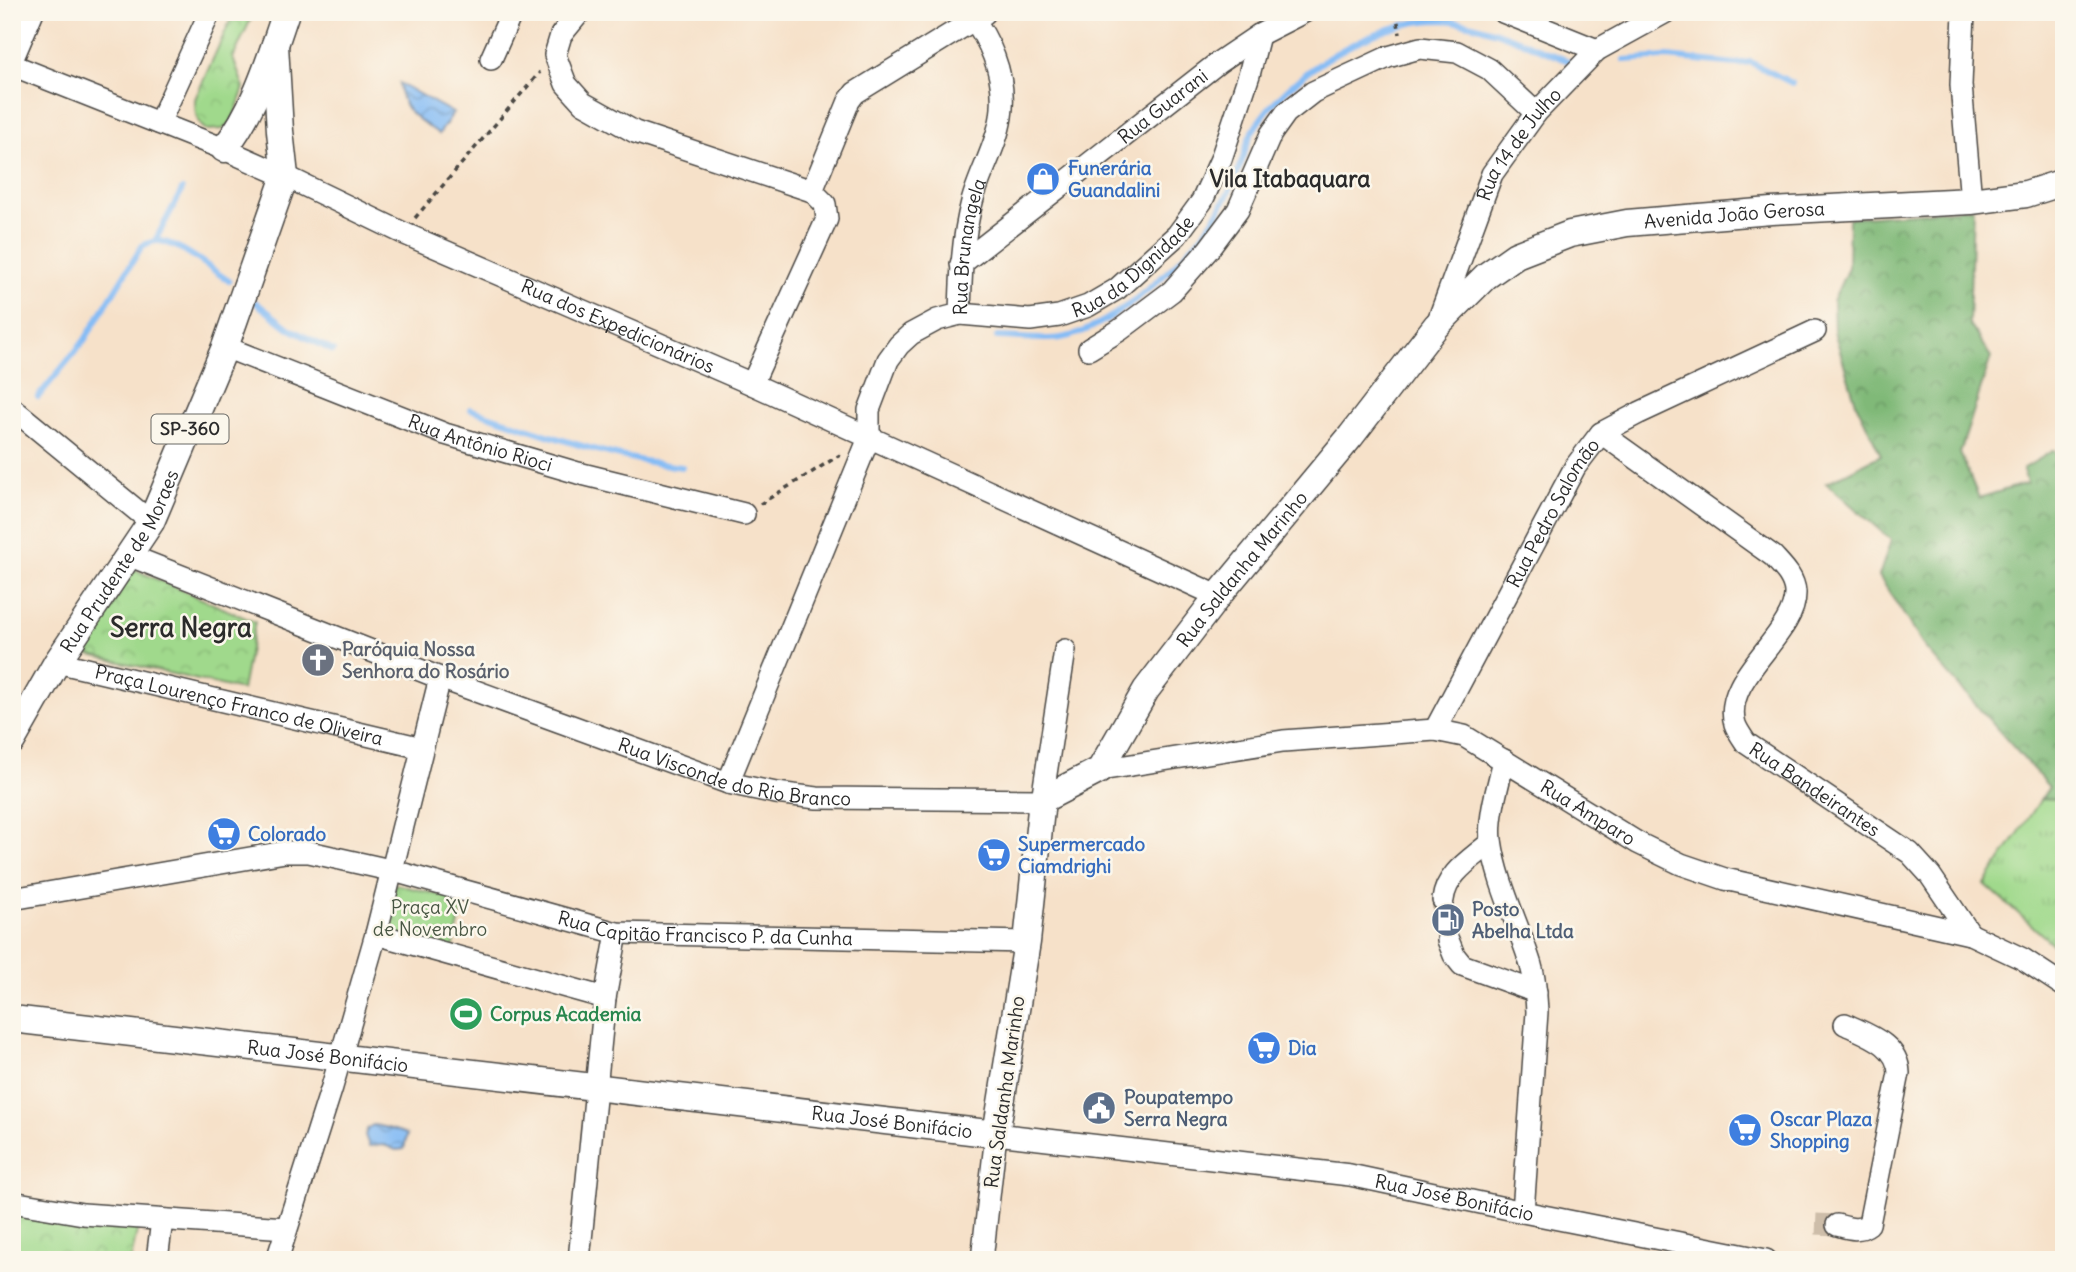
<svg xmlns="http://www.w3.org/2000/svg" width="2076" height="1272" font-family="Delius,sans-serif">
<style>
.grass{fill:url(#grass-tufts);stroke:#66825c;stroke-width:2}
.forest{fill:url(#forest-crowns);stroke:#567252;stroke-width:2}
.park{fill:url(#park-crowns);stroke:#66825c;stroke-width:2}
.water{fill:url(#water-waves);stroke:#587490;stroke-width:2}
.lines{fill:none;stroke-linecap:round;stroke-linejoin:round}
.stream{stroke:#85bcf5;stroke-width:6}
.minor-tunnel{stroke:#cdbda9;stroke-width:21;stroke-dasharray:21 10;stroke-linecap:butt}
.minor-casing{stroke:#494643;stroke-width:24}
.major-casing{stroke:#494643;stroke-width:29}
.path{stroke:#494643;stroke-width:3.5;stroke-dasharray:5 5;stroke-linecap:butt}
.minor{stroke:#fff;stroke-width:21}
.major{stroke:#fff;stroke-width:26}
.labels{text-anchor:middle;stroke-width:5;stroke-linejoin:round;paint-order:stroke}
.shield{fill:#fbf7ec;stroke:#696865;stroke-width:2}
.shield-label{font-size:18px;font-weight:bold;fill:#2b2b2b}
.street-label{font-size:19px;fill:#2b2b2b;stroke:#fbf7ec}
.shop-label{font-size:19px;font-weight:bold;fill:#366cbe;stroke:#fbf7ec;text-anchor:start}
.worship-label{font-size:19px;font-weight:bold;fill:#5b616d;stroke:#fbf7ec;text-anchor:start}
.park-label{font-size:19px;fill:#485643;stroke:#fbf7ec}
.service-label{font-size:19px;font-weight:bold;fill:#4e5e75;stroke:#fbf7ec;text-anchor:start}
.leisure-label{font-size:19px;font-weight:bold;fill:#27864d;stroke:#fbf7ec;text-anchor:start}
.quarter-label{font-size:23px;font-weight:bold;fill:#2b2b2b;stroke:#fbf7ec}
.district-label{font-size:26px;font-weight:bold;fill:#2b2b2b;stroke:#fbf7ec}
</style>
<defs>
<pattern id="grass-tufts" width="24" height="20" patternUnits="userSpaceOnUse" patternTransform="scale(1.75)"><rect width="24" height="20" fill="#a0d98c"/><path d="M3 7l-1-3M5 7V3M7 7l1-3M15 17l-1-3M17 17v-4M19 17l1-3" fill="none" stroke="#8aba79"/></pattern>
<pattern id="forest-crowns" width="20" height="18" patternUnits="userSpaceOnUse" patternTransform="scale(1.75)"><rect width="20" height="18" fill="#80b978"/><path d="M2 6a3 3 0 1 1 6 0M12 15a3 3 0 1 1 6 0" fill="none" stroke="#699763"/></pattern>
<pattern id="park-crowns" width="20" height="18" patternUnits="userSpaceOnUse" patternTransform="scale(1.75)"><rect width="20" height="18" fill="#a0d98c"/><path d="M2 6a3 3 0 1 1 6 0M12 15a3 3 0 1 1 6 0" fill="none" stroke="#8aba79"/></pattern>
<pattern id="water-waves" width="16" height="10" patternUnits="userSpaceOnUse" patternTransform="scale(1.75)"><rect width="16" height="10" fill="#85bcf5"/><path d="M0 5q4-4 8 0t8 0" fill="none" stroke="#6d99c7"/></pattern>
</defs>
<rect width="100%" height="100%" fill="#fbf7ec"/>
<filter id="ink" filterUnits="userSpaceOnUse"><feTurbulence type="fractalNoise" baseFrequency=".0143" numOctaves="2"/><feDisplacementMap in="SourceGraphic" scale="14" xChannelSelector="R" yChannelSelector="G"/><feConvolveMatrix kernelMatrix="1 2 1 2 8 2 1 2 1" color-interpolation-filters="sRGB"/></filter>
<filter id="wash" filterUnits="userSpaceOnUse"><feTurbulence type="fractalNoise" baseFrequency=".00686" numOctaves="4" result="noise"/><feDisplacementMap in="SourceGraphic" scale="28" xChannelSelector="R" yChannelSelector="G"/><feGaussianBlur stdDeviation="1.57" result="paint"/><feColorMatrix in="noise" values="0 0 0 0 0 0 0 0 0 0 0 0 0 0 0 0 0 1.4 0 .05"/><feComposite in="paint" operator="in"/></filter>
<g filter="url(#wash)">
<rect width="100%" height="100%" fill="#f6e1c9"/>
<!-- grass -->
<polygon class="grass" points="2041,799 2064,800 2064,954 1985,884"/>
<!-- forest -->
<polygon class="forest" points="1973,208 1969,324 1991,357 1960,453 1979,498 2027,483 2023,469 2054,450 2064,463 2064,800 2041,799 2049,787 1926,649 1879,576 1891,540 1826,483 1881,455 1856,403 1834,331 1833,301 1848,268 1849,218"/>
<!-- park -->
<g class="park">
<path d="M234,12H254L233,58L244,88L232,122L223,129L206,130C195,122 195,111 195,99Z"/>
<polygon points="133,569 255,622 242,690 86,654"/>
<polygon points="395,884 464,901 453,949 384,930"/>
<polygon points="12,1207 139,1221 131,1260 12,1260"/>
</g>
<!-- water -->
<g class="water">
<path d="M399,83L453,113L439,134C417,118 401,112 399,83Z"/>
<path d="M373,1125C380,1126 402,1131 407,1135L404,1149L396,1150L384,1145L369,1146L365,1135L368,1128Z"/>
</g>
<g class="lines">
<!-- stream -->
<g class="stream">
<polyline points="1624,60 1667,57 1736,64 1750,62 1792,83"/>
<polyline points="155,241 182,190"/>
<polyline points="255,302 290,329 333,351"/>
<path d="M997,337C1018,337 1041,341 1061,338C1113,330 1197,252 1221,207C1230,191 1237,175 1243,158C1246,149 1248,137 1254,129C1287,74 1375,20 1440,20C1482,21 1532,47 1571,62"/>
<path d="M38,397L84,341L142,246C149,243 156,239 164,242C187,248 209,268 229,281"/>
<path d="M470,409C539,432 609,459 682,467"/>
</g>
</g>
</g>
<g filter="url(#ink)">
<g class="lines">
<!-- minor-tunnel -->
<g class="minor-tunnel">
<polyline points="1443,900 1442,920 1448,940"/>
<polyline points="1816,1224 1837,1225"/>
</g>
<!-- minor casing -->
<g class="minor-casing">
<g id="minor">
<polyline points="580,12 561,35 555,55 566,84 583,103 635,132 812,191 825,204 827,219 752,384"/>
<polyline points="1503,12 1597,50"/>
<polyline points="1964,12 1961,85 1971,201"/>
<polyline points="491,59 512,12"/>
<path id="s1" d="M12,65L224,149L285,176L403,233L752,384L1218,596"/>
<polyline points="159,123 210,12"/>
<polyline points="812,191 849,101 855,93 985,13"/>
<path id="s2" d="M961,264L1219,62L1259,35L1304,12"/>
<path id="s3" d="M960,314C961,276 962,239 972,202C979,175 997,145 1001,117C1007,79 991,42 969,12"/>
<path id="s4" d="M1438,321L1492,174L1536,113L1597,50L1666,12"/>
<path id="s5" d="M225,347L445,434L578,473L744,514"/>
<polyline points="1089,349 1120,330 1172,291 1208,250 1238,210 1271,134 1286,113 1313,92 1388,57 1420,48 1457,52 1489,69 1536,113"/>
<polyline points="12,408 151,522"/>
<path id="s6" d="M1601,433L1773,556C1782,566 1794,577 1795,592C1797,635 1721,677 1735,724C1737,730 1742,737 1746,743L1910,853L1930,875L1970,934"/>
<path id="s7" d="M128,555L440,678L728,783L776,793L817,798L1042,800L1065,650"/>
<path id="s8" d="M57,662L422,748"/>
<path id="s9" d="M1435,730L1575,467L1601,433L1639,413L1815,331"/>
<path d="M1504,760C1499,782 1488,817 1491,840C1497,882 1516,919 1529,959C1535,976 1536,994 1537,1012L1523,1212"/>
<path id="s10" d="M1100,770L1283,741L1435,730L1464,736L1638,843L1681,864L1725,879L1970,934L2023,959L2064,986"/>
<path id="s11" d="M728,783L869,438V410L888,360L899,345L911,334L937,320L960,314L1030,320L1059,316L1088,306L1117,289L1177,235L1202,201L1221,159L1249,75L1259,35"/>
<path id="s12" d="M12,899L285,852H309L390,870L617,933L1027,942"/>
<path d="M1443,900C1446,873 1472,859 1491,842"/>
<polyline points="376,934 605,998"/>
<polyline points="1448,940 1454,955 1462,965 1536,992"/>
<polyline points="12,1202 83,1214 286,1228"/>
<path d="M1837,1225C1848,1228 1859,1232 1869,1224L1899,1073C1898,1044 1868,1035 1845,1024"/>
<polyline points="157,1260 162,1220"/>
<polyline points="277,1260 332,1087 376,934 440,678"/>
<polyline points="579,1260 605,998 617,933"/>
<path id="s13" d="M982,1260L996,1134L1350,1175L1523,1212L1766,1260"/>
</g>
</g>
<!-- major casing -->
<g class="major-casing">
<g id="major">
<polyline points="12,54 30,12"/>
<path d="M224,149C255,110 270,59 286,12"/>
<path id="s14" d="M12,741L57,662L151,522L225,347L285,176L280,131L275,45"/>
<path id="s15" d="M12,1019L996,1134L1027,942L1042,800L1100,770L1146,690L1218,596L1351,436L1436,326L1486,276L1516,255L1570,234L1627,223L1771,211L1971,201L2026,194L2064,182"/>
</g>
</g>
<!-- path -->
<g class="path">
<polyline points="1396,12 1400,34"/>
<polyline points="415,218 540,72"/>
<polyline points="760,504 840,455"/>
</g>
<!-- minor -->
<use href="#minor" class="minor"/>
<!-- major -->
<use href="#major" class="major"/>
</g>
</g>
<!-- icons -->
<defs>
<g id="shop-disc" transform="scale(1.75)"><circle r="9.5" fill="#3f7fe0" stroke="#fbf7ec"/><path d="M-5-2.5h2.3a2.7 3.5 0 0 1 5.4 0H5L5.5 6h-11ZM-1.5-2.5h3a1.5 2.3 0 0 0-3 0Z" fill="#fff"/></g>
<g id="church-disc" transform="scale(1.75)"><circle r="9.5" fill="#6b7280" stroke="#fbf7ec"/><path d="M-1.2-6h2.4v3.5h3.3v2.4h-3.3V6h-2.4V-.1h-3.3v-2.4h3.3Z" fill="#fff"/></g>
<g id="supermarket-disc" transform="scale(1.75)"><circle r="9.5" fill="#3f7fe0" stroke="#fbf7ec"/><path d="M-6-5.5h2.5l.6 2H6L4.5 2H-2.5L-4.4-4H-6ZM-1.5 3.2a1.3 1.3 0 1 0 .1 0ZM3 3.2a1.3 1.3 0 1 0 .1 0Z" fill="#fff"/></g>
<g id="fuel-disc" transform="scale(1.75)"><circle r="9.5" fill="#5c6f8a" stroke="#fbf7ec"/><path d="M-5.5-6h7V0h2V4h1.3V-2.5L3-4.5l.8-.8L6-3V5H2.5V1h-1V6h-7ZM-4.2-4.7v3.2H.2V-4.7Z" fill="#fff"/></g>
<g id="stadium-disc" transform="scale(1.75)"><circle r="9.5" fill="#2e9e5b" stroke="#fbf7ec"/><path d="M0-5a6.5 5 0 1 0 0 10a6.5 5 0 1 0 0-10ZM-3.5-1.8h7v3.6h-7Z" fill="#fff"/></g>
<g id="civic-disc" transform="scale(1.75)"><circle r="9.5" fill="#5c6f8a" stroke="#fbf7ec"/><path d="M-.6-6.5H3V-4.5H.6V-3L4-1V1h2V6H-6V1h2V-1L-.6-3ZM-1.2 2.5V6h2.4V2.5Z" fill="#fff"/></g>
</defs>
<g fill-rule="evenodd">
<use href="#shop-disc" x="1043" y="179"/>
<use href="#church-disc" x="318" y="660"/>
<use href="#supermarket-disc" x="224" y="834"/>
<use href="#supermarket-disc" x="994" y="855"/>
<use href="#fuel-disc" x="1448" y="920"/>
<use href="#stadium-disc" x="466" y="1014"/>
<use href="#supermarket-disc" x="1264" y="1048"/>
<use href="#civic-disc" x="1099" y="1108"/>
<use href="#supermarket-disc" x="1745" y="1130"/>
</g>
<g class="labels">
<!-- shield labels -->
<rect class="shield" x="151.5" y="414.5" width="77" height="29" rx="5"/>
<g class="shield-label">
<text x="190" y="435">SP-360</text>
</g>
<!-- street labels -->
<g class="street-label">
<text dy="7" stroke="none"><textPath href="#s2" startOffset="256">Rua Guarani</textPath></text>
<text dy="7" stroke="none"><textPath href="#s4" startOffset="196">Rua 14 de Julho</textPath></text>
<text dy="7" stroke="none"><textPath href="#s15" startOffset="2282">Avenida João Gerosa</textPath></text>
<text dy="7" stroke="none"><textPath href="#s3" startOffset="68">Rua Brunangela</textPath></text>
<text dy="7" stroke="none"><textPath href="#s11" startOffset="732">Rua da Dignidade</textPath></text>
<text dy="7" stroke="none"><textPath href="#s1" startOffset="660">Rua dos Expedicionários</textPath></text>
<text dy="7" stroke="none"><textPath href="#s5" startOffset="273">Rua Antônio Rioci</textPath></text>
<text dy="7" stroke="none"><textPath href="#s9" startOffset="247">Rua Pedro Salomão</textPath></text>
<text dy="7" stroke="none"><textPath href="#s14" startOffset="210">Rua Prudente de Moraes</textPath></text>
<text dy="7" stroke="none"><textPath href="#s15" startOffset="1640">Rua Saldanha Marinho</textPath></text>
<text dy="7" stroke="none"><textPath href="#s8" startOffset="187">Praça Lourenço Franco de Oliveira</textPath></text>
<text dy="7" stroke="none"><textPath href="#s7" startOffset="646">Rua Visconde do Rio Branco</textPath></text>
<text dy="7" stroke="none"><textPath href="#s6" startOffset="509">Rua Bandeirantes</textPath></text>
<text dy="7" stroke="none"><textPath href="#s10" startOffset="513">Rua Amparo</textPath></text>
<text dy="7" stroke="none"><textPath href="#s12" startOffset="707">Rua Capitão Francisco P. da Cunha</textPath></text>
<text dy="7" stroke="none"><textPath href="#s15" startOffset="318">Rua José Bonifácio</textPath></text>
<text transform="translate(1004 1092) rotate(-82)" y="7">Rua Saldanha Marinho</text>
<text dy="7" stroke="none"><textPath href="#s15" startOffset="886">Rua José Bonifácio</textPath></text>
<text dy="7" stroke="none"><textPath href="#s13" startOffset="590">Rua José Bonifácio</textPath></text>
</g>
<!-- shop labels -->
<g class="shop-label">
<text x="1068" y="175">Funerária<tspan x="1068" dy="22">Guandalini</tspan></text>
<text x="248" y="841">Colorado</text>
<text x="1018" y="851">Supermercado<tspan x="1018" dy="22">Ciamdrighi</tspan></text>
<text x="1288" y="1055">Dia</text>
<text x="1770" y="1126">Oscar Plaza<tspan x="1770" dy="22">Shopping</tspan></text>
</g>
<!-- worship labels -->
<g class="worship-label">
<text x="342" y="656">Paróquia Nossa<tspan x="342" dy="22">Senhora do Rosário</tspan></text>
</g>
<!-- park labels -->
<g class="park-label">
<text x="430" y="914">Praça XV<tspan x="430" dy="22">de Novembro</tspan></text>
</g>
<!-- service labels -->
<g class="service-label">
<text x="1472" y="916">Posto<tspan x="1472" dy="22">Abelha Ltda</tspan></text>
<text x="1124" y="1104">Poupatempo<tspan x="1124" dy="22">Serra Negra</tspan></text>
</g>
<!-- leisure labels -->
<g class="leisure-label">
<text x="490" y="1021">Corpus Academia</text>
</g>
<!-- quarter labels -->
<g class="quarter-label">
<text x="1290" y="187">Vila Itabaquara</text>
</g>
<!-- district labels -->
<g class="district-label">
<text x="181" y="637">Serra Negra</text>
</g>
</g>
<!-- margin -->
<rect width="2076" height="1272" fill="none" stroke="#fbf7ec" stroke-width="42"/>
</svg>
